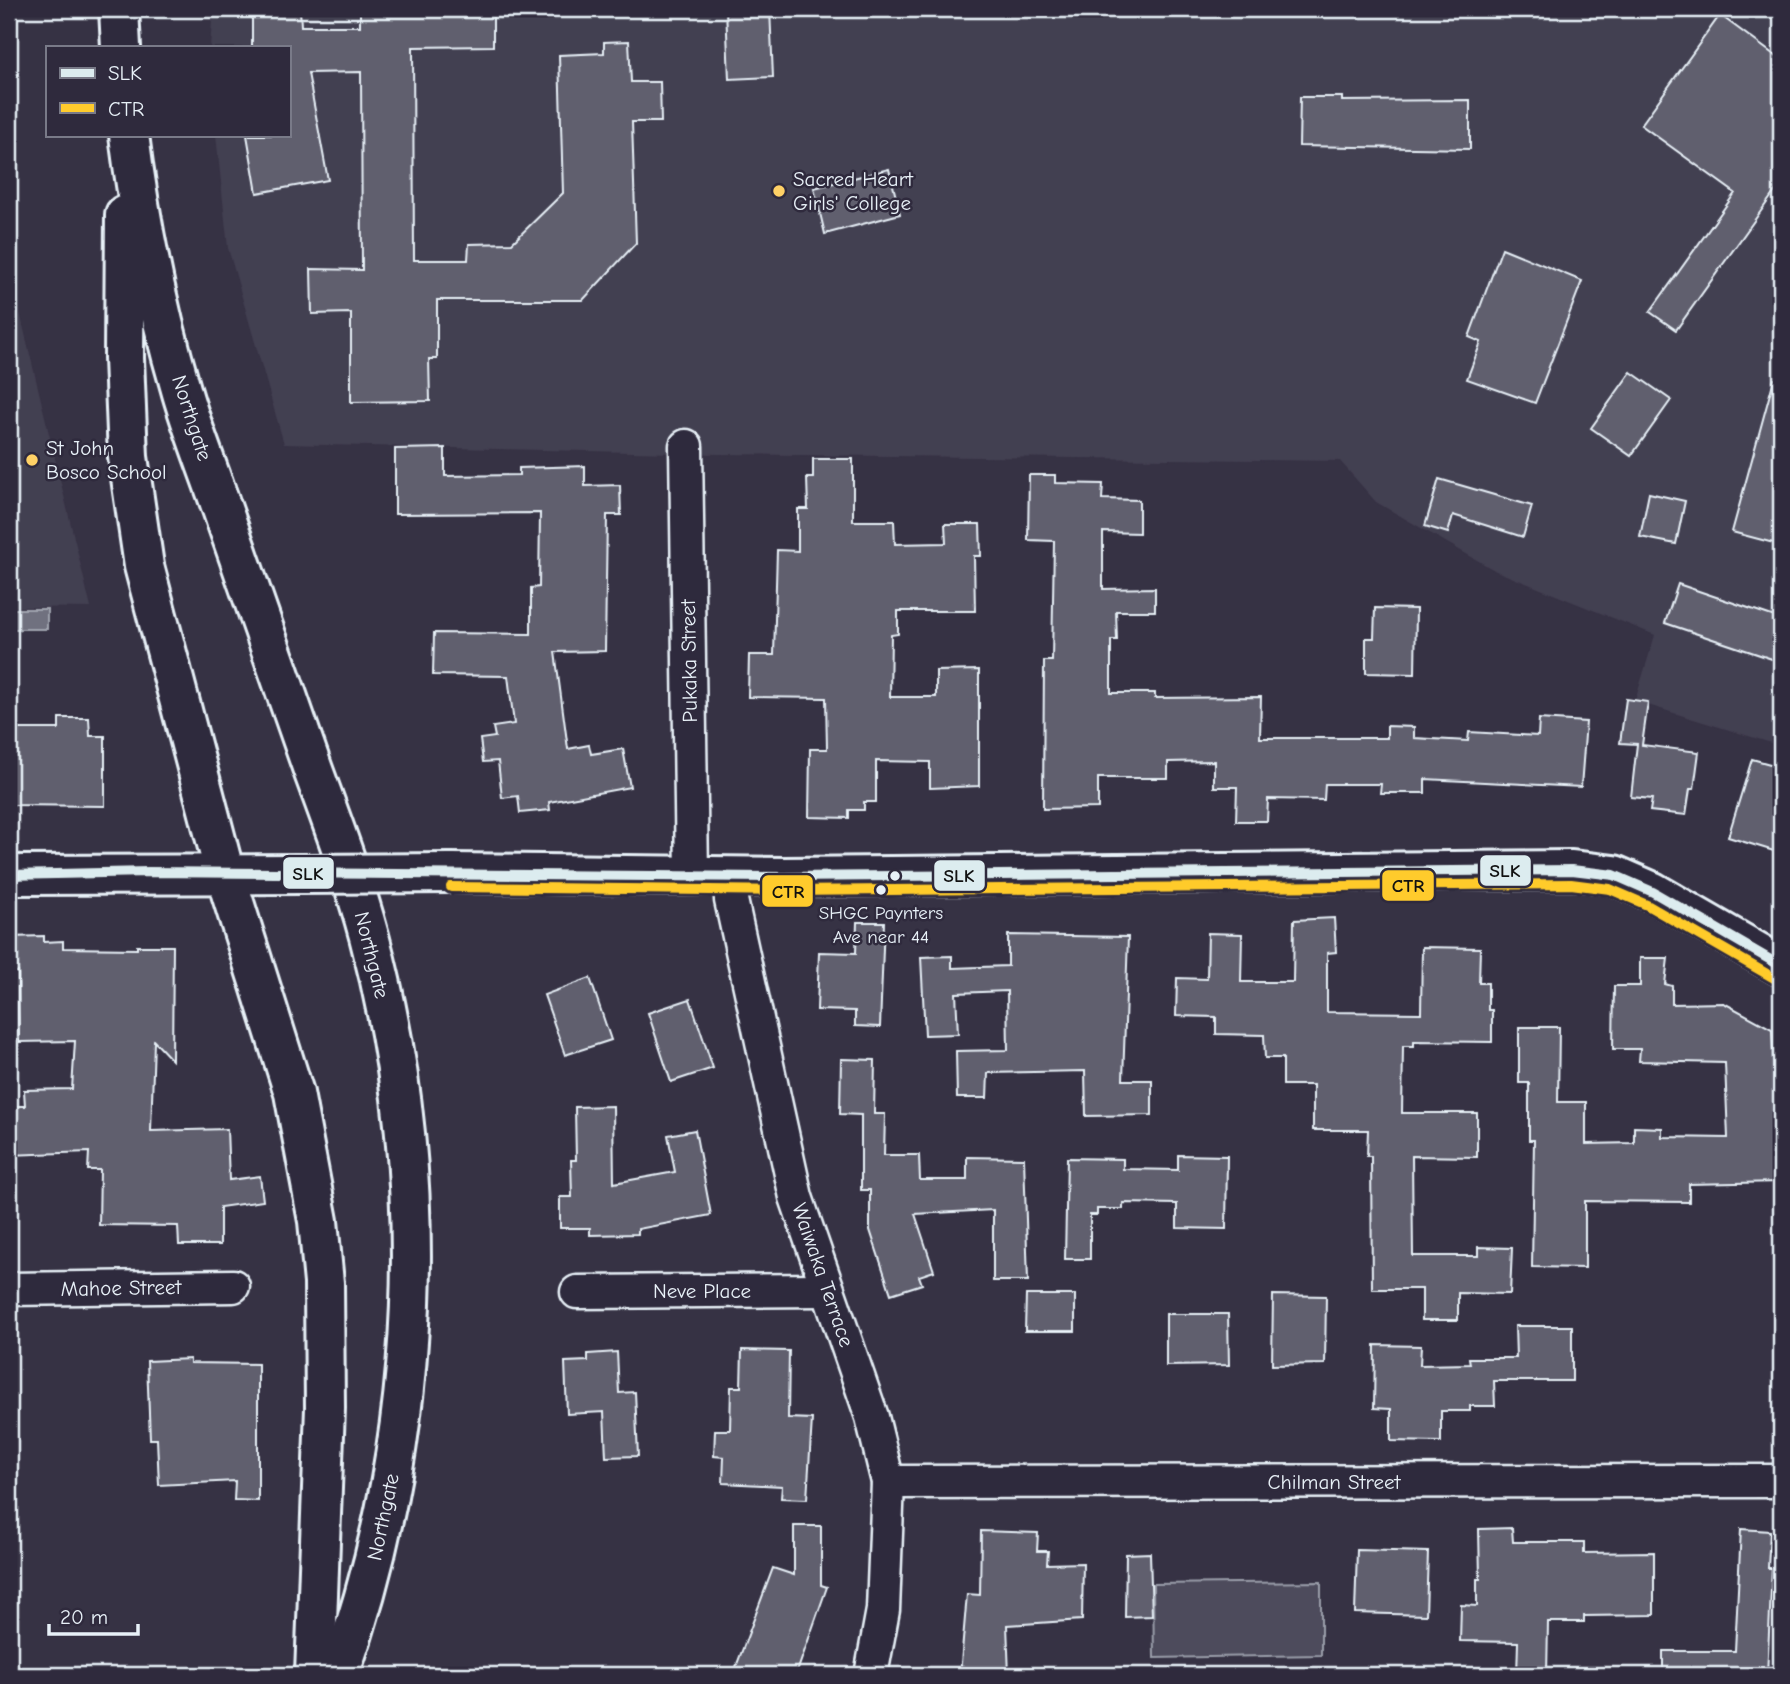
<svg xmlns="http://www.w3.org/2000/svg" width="1790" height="1684" font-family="'Comic Neue',sans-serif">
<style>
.built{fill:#433f51}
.green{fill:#4d4b5c;stroke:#9a9eaa;stroke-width:2}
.water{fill:#70717f;stroke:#a0a4af;stroke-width:2}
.building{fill:#605e6e;stroke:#e8f1f8;stroke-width:2}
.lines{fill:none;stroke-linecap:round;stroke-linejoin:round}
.minor-casing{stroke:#e8f1f8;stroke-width:37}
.tertiary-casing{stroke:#e8f1f8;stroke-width:44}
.trunk-casing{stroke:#e8f1f8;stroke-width:44}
.minor{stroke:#2f2a3d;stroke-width:32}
.tertiary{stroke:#2f2a3d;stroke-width:38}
.trunk{stroke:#2f2a3d;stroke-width:38}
.tertiary-bridge-casing{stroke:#e8f1f8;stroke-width:44;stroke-linecap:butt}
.tertiary-bridge{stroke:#2f2a3d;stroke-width:38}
.bus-1-casing{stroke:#2f2a3d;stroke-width:16}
.bus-2-casing{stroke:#2f2a3d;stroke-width:16}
.bus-1{stroke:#dcecef;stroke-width:10}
.bus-2{stroke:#ffcb2c;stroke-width:10}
.poi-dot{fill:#ffd166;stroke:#2f2a3d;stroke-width:2.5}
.bus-dot{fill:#e8f1f8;stroke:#2f2a3d;stroke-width:2.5}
.labels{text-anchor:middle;stroke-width:5;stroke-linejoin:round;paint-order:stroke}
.bus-label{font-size:19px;fill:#e8f1f8;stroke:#2f2a3d}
.poi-label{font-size:21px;fill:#e8f1f8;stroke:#2f2a3d;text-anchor:start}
.street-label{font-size:21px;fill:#e8f1f8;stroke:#2f2a3d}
.line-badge{stroke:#2f2a3d;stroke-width:2.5}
.pale-badge-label{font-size:19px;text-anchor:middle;font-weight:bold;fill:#111}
</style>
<rect width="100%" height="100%" fill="#363244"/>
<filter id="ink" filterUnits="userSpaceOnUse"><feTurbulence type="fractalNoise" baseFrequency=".0143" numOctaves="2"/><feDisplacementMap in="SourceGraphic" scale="14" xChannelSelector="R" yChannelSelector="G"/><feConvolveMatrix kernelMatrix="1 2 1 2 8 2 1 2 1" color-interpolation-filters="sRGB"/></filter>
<g filter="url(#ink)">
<!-- built -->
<g class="built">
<polygon points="213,9 1781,9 1781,746 1635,701 1655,635 1496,571 1376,502 1340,461 718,454 284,444 228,248 216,135 289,135 289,47 210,47"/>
<polygon points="9,146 20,313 91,608 9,607"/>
</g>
<!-- green -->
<g class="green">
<polygon points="1321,1582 1321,1655 1154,1658 1153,1584"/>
<polygon points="1321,1670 1321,1675 1154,1675 1154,1673"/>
</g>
<!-- water -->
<rect class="water" x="9" y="609" width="38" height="20"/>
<!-- building -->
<g class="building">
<polygon points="252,9 300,9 301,26 360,26 360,9 493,9 493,46 413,47 414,260 468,260 469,244 512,243 563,193 559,55 604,53 604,42 629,41 631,82 660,82 661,122 632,122 636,243 583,300 437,300 437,359 429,359 430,401 351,402 351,313 312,314 311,269 362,270 361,72 308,73 328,180 257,193 247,135 289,135 289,47 252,47"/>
<polygon points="726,9 770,9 773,77 729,79"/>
<polygon points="1720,15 1781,60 1781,183 1676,330 1650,312 1735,193 1641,125"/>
<polygon points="1300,97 1342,97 1342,101 1470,100 1470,149 1299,146"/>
<polygon points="889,169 900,214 825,234 814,188"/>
<polygon points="1502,248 1582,281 1535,403 1467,379 1481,342 1469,337"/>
<polygon points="1631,372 1671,400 1631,456 1591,428"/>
<polygon points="1774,379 1781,380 1781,545 1732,532"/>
<polygon points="445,448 445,476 519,475 519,468 585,466 585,486 620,485 621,515 607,515 605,651 555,652 568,749 589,745 591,754 623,749 630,787 549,802 550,810 520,813 518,796 502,798 498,761 483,762 480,739 495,737 493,727 514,724 508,676 433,675 434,633 531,634 531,588 539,587 540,513 395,514 395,449"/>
<polygon points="813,459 853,459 853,521 894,521 895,544 946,543 945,524 980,524 981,556 974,556 975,611 898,611 898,634 891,635 890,697 936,697 936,671 979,670 979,786 930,788 930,762 876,761 876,802 864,802 864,810 849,810 849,818 809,817 810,749 827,749 826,698 748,697 749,655 774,655 777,550 798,551 798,509 808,509 807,478 813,478"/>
<polygon points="1029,475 1055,475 1055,483 1103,484 1102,499 1139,500 1139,533 1103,532 1103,589 1155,588 1155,611 1116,611 1117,640 1111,640 1111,693 1155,693 1155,698 1261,697 1260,738 1387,738 1387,726 1414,727 1414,738 1468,741 1469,732 1538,736 1539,719 1586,722 1581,787 1425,779 1425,793 1380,793 1381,784 1325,784 1324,800 1268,799 1267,821 1236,821 1237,787 1214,787 1214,761 1168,762 1168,778 1098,778 1098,808 1043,809 1044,661 1052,661 1054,541 1028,540"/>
<polygon points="1439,479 1532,506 1523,537 1453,515 1448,533 1425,526"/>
<polygon points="1649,493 1685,501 1676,544 1640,537"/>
<polygon points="1678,584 1781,619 1781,662 1665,623"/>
<polygon points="1375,608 1416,609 1415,674 1366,673 1366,638 1374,638"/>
<polygon points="1626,699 1648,702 1642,745 1699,752 1694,789 1690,789 1686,815 1650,811 1652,799 1631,797 1637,744 1620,743"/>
<polygon points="59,718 89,718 90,736 105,736 105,806 9,805 9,729 59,729"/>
<polygon points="1752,759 1781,767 1781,837 1777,852 1728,837"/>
<polygon points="1334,918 1336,952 1327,953 1327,1012 1421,1013 1422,947 1480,948 1479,983 1488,983 1488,1010 1492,1010 1492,1042 1414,1041 1414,1046 1403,1046 1402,1113 1477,1113 1477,1157 1412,1156 1413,1256 1478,1256 1478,1247 1512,1248 1510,1294 1458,1293 1458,1320 1422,1320 1422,1289 1372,1289 1371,1156 1367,1156 1368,1130 1313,1130 1313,1085 1283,1085 1283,1058 1265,1058 1264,1035 1216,1034 1216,1017 1176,1016 1177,978 1207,979 1208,933 1242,934 1241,982 1293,982 1294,920"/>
<polygon points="857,922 884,922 880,1027 855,1026 855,1011 817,1010 819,952 856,953"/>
<polygon points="1008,935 1128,937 1123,1080 1152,1080 1152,1115 1086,1116 1085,1071 988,1073 987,1098 957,1098 956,1051 1008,1050 1007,991 956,993 958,1034 925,1035 921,957 952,956 952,968 1008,966"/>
<polygon points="44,936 44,942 63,941 63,948 137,949 137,946 173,946 172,1060 154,1041 151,1131 227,1129 229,1180 260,1176 263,1201 220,1207 220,1245 179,1245 178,1226 99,1225 100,1170 88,1170 89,1152 9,1155 9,1106 25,1106 24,1090 72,1089 75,1041 19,1042 18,972 9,973 9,937"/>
<polygon points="1640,958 1668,958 1665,984 1672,986 1672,1004 1724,1003 1772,1029 1774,1073 1781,1072 1781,1182 1689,1184 1689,1202 1585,1201 1585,1268 1532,1267 1534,1140 1529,1140 1529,1083 1519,1083 1519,1027 1559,1027 1558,1102 1586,1102 1586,1144 1634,1143 1634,1127 1662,1128 1662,1137 1728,1138 1725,1063 1639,1061 1640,1049 1613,1049 1614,986 1640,986"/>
<polygon points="590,978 611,1040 565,1055 544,995"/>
<polygon points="690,999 713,1068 671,1082 648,1013"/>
<polygon points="841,1059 875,1060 874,1114 885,1114 884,1155 919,1155 920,1180 967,1180 967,1157 1024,1158 1028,1281 993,1281 993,1210 915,1214 934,1271 919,1276 922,1284 891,1294 870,1230 870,1190 861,1190 861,1115 840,1114"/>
<polygon points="613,1106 614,1183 675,1172 668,1135 695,1130 711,1215 638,1229 638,1234 590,1235 590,1228 560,1228 560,1197 572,1197 571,1160 576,1160 575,1107"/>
<polygon points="1178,1155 1227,1156 1226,1229 1177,1228 1177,1204 1123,1203 1123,1209 1097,1209 1097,1215 1090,1215 1090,1259 1065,1259 1067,1158 1123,1159 1123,1169 1178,1170"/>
<polygon points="1026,1295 1075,1295 1075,1331 1025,1331"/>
<polygon points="1273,1295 1326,1296 1325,1364 1272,1365"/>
<polygon points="1166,1314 1228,1314 1229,1365 1166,1366"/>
<polygon points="1515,1326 1572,1326 1572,1381 1494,1381 1495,1406 1470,1406 1470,1411 1441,1411 1441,1442 1391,1441 1391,1409 1374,1408 1375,1345 1421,1346 1420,1365 1470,1364 1469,1358 1516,1358"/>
<polygon points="742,1350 789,1351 788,1418 812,1419 807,1499 781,1498 782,1486 723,1483 724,1457 714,1456 715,1430 730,1430 731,1387 741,1387"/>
<polygon points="617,1352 619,1393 635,1392 638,1456 606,1457 604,1412 567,1414 565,1362 588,1361 588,1354"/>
<polygon points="190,1359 190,1363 258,1364 258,1501 234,1500 235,1481 159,1485 157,1439 150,1439 147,1361"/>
<polygon points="794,1526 821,1526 821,1585 827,1587 796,1675 733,1675 773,1568 794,1575"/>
<polygon points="1512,1528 1513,1542 1584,1542 1584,1553 1654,1552 1654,1615 1584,1616 1584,1622 1548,1622 1547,1675 1517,1675 1518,1642 1460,1641 1461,1605 1477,1606 1477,1579 1480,1579 1479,1529"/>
<polygon points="1741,1529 1770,1531 1768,1568 1772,1568 1767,1675 1663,1675 1663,1651 1735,1651"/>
<polygon points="981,1531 1038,1533 1037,1551 1048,1551 1047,1564 1083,1563 1082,1620 1007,1625 1009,1675 960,1675 967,1594 980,1595"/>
<polygon points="1357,1550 1428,1552 1426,1615 1355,1613"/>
<polygon points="1150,1553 1152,1616 1125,1617 1126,1554"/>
</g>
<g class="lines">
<!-- minor casing -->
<g class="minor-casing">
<g id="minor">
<polyline points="686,446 692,876"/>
<polyline points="730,875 731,900 796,1197 872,1417 888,1482 883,1610 871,1675"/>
<polyline points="9,1289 233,1286"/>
<polyline points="577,1292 827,1290"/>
<polyline points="888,1482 1781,1481"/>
</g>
</g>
<!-- tertiary casing -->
<g class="tertiary-casing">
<g id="tertiary">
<polyline points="451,873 784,877 1572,870 1614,875 1653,892 1781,966"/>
<polyline points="9,875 301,874"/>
</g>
</g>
<!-- trunk casing -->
<g class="trunk-casing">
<g id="trunk">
<polyline points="119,9 121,47"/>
<path d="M129,135C140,222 157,308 182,393C193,431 208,468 221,506C252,594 283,682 313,770C333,825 354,880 369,936C434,1178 423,1439 339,1675"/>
<polyline points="125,215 124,358 128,457 144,566 225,874 294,1093 318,1221 324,1283 325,1408 315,1675"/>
</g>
</g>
<!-- minor -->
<use href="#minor" class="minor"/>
<!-- tertiary -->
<use href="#tertiary" class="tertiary"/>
<!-- trunk -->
<use href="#trunk" class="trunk"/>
<!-- tertiary-bridge casing -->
<g class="tertiary-bridge-casing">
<polyline id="tertiary-bridge" points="301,874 451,873"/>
</g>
<!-- tertiary-bridge -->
<use href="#tertiary-bridge" class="tertiary-bridge"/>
<!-- bus-1 casing -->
<g class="bus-1-casing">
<polyline id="bus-1" points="9,875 149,872 784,877 1572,870 1614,875 1653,892 1781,966"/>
</g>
<!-- bus-2 casing -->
<g class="bus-2-casing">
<polyline id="bus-2" points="451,887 784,891 1571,884 1610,889 1647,905 1774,978"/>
</g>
<!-- bus-1 -->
<use href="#bus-1" class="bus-1"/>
<!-- bus-2 -->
<use href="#bus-2" class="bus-2"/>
</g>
</g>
<!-- markers -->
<g class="poi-dot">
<circle cx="779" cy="191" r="7"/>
<circle cx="32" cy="460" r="7"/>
</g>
<g class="bus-dot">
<circle cx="895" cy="876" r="6"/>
<circle cx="881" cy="890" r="6"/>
</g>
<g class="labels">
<!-- bus labels -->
<g class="bus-label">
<text x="881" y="919">SHGC Paynters<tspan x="881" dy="24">Ave near 44</tspan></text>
</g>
<!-- poi labels -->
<g class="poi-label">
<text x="793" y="186">Sacred Heart<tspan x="793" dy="24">Girls' College</tspan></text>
<text x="46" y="455">St John<tspan x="46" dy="24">Bosco School</tspan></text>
</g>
<!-- street labels -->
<g class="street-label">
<text transform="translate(192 418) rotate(72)" y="7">Northgate</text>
<text transform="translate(689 661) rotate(-91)" y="7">Pukaka Street</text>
<text transform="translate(372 955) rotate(76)" y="7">Northgate</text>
<text transform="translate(823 1275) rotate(71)" y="7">Waiwaka Terrace</text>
<text transform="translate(121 1288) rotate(-1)" y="7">Mahoe Street</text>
<text x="702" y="1298">Neve Place</text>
<text x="1334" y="1489">Chilman Street</text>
<text transform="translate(383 1517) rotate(-78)" y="7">Northgate</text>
</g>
</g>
<g class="line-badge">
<rect x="1479" y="854" width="53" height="33" rx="7" fill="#dcecef"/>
<rect x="282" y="856" width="53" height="34" rx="7" fill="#dcecef"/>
<rect x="933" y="859" width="53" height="33" rx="7" fill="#dcecef"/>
<rect x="1381" y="869" width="54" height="33" rx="7" fill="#ffcb2c"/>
<rect x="761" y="874" width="53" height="34" rx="7" fill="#ffcb2c"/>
</g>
<g class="pale-badge-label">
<text x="1505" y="877">SLK</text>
<text x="308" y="880">SLK</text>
<text x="959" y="882">SLK</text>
<text x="1408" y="892">CTR</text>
<text x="788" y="898">CTR</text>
</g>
<!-- margin -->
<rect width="1790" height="1684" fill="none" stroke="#2f2a3d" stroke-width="35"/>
<rect x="18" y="18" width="1755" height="1649" fill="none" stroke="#e8f1f8" stroke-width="2.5" filter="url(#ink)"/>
<!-- legend -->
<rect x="46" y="46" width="245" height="91" fill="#2f2a3d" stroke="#797a88" stroke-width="2"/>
<rect x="60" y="68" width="35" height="10" fill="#dcecef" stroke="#797a88" stroke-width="2"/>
<text x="108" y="80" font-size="21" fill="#e8f1f8">SLK</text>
<rect x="60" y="103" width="35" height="10" fill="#ffcb2c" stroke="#797a88" stroke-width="2"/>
<text x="108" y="116" font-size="21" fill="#e8f1f8">CTR</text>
<!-- scale -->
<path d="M49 1624v10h89v-10" fill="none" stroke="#e8f1f8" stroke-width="3.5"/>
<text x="60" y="1624" font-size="21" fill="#e8f1f8" stroke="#2f2a3d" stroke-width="5" paint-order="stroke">20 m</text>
</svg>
